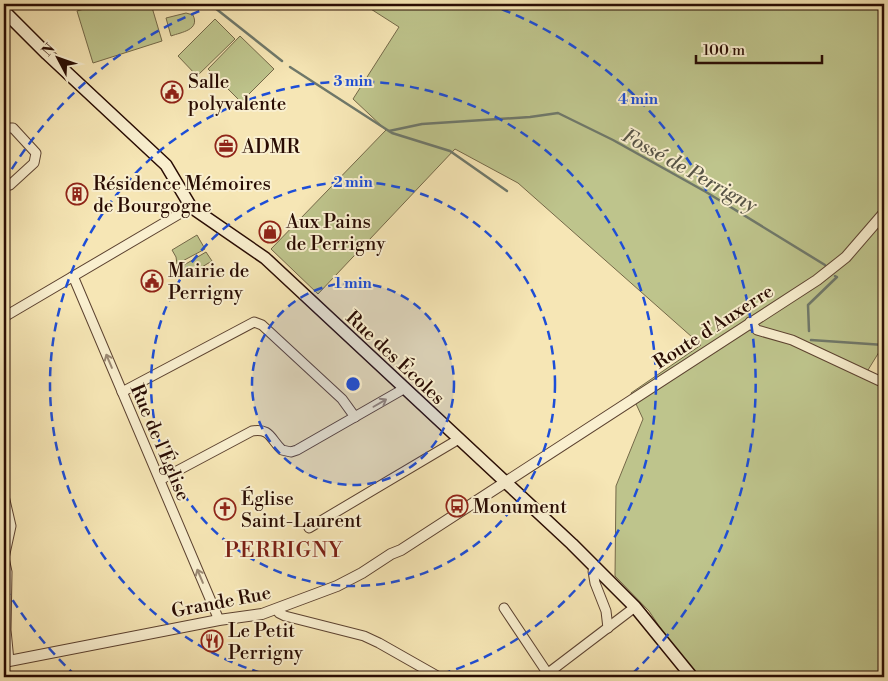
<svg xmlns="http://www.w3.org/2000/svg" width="888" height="681" font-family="'Libre Bodoni',serif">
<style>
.green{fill:#bec48c;stroke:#746848}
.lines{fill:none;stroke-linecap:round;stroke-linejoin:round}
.stream{stroke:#6f786a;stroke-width:2.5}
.minor-casing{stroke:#5c4230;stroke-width:11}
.tertiary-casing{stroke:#5c4230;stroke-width:12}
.secondary-casing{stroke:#290c03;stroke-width:14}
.minor{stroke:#f9efcf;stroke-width:9}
.tertiary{stroke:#f9efcf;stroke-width:10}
.secondary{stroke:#f9efcf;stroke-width:11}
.oneway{stroke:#9b8973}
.ring{fill:none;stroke:#1d4ed8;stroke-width:2.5;stroke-dasharray:9 6}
.labels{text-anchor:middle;stroke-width:4;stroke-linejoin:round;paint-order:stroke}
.poi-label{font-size:19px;fill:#290c03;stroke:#f9efcf;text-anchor:start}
.street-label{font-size:19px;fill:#290c03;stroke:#f9efcf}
.water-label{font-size:20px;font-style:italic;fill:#575447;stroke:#f9efcf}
.quarter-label{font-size:21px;letter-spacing:1px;fill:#7a1f14;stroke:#f9efcf}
.centre{fill:#1d4ed8;stroke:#f9efcf;stroke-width:2.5}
.ring-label{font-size:15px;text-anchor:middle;font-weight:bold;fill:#1d4ed8;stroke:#f9efcf;stroke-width:4;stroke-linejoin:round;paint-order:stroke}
</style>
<rect width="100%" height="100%" fill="#f6e6b5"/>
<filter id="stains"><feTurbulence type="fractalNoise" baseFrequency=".004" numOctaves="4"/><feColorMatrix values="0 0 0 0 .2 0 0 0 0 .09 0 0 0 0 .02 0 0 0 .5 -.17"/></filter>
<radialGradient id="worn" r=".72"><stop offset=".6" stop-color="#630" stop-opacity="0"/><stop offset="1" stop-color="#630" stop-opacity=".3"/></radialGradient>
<!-- green -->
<g class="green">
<polygon points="101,4 151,4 162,41 93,63 77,11"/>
<polygon points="363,4 884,4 884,344 868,370 884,380 884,677 693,677 649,611 615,576 616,486 643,419 631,393 701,345 518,183 455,149 318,294 271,249 386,130 353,99 399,27"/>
<path d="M186,13L193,15C200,30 182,32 171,36L166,18Z"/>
<polygon points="215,19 235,39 197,76 178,56"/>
<polygon points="240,36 274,69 241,102 208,69"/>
<polygon points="197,235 205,249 177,264 176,257 172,250"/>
<polygon points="206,252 212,261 185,277 179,268"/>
</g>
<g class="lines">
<!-- stream -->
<g class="stream">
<polyline points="210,4 282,61"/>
<polyline points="290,67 392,133 450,151 507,191"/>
<polyline points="389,131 422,124 530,117 558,113 613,140 706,192 825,265"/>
<polyline points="809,331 808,305 837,277 835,276"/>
<polyline points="811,340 884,345"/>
</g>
<!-- minor casing -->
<g class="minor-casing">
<g id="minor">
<polyline points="4,128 13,128 36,153 34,163 10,185 4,186"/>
<polyline points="73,276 219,620"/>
<polyline points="4,317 191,207"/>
<polyline points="750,322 757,330 792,340 884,383"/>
<polyline points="122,392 254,322 262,325 342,399 355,417"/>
<path d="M160,480L252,431C271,428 270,439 282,450L291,452L297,450L400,391L403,388"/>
<polyline points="4,496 11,526 4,558"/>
<polyline points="309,528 459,439"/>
<polyline points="4,558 7,572 6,630 9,661"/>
<polyline points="596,568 593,571 595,583 606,611 608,628"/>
<polyline points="504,608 548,674"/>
<polyline points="277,609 279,613 285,616 364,636 379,643 439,677"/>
<polyline points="543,677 635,607"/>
</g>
</g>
<!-- tertiary casing -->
<g class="tertiary-casing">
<polyline id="tertiary" points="4,662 219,620 262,614 337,586 362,573 391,554 401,550 817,280 846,257 884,213"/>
</g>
<!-- secondary casing -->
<g class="secondary-casing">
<polyline id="secondary" points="4,11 47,54 166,165 191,207 265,258 572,544 635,607 692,677"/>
</g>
<!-- minor -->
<use href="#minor" class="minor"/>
<!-- tertiary -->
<use href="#tertiary" class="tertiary"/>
<!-- secondary -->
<use href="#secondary" class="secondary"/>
</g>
<!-- one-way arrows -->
<defs><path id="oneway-shaft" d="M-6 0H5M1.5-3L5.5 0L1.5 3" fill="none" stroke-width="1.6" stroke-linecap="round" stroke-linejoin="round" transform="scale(1.25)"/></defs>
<g class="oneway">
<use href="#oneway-shaft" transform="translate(109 361) rotate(-113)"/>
<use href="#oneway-shaft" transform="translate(380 403) rotate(-30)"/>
<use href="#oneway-shaft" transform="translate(200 576) rotate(-113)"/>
</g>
<!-- distance rings -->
<circle cx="353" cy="384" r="101" fill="#1d4ed8" fill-opacity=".12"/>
<g class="ring">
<circle cx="353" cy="384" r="101"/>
<circle cx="353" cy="384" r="202"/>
<path d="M275 677A303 303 0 1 1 431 677"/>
<path d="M76 676A403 403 0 0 1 4 586M4 182A403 403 0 0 1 218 4M488 4A403 403 0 0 1 630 676"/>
</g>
<!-- icons -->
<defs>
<g id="civic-ring" transform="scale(1.125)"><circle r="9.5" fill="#f9efcf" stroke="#8f2418" stroke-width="1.5"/><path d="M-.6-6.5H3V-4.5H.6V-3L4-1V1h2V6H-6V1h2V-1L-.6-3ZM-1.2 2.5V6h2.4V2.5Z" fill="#8f2418"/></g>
<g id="office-ring" transform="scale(1.125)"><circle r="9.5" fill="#f9efcf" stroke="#8f2418" stroke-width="1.5"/><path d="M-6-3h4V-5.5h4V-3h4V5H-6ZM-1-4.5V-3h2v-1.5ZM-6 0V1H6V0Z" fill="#8f2418"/></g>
<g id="building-ring" transform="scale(1.125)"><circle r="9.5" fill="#f9efcf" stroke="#8f2418" stroke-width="1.5"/><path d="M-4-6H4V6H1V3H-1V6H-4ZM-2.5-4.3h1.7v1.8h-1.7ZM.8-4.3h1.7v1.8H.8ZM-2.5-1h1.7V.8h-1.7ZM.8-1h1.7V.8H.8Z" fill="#8f2418"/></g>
<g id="shop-ring" transform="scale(1.125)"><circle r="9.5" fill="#f9efcf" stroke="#8f2418" stroke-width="1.5"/><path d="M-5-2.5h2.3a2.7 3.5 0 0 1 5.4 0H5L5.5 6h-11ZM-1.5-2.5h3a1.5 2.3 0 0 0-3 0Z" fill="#8f2418"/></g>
<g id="bus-ring" transform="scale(1.125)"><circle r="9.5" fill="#f9efcf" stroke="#8f2418" stroke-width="1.5"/><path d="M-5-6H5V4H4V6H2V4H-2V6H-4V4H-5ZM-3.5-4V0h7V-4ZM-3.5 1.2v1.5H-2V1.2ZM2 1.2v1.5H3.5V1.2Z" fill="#8f2418"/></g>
<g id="church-ring" transform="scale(1.125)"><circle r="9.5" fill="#f9efcf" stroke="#8f2418" stroke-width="1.5"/><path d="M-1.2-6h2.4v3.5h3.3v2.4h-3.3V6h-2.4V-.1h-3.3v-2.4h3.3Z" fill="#8f2418"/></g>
<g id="restaurant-ring" transform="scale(1.125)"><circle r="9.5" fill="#f9efcf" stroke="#8f2418" stroke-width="1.5"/><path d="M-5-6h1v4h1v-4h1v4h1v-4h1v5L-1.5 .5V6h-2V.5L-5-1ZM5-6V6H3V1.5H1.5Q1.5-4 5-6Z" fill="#8f2418"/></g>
</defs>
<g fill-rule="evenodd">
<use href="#civic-ring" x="172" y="92"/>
<use href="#office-ring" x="226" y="146"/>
<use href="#building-ring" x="77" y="194"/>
<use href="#shop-ring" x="270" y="232"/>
<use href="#civic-ring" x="152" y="281"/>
<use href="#bus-ring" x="457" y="506"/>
<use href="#church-ring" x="225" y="509"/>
<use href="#restaurant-ring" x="212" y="641"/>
</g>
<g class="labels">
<!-- poi labels -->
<g class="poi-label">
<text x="188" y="88">Salle<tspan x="188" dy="22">polyvalente</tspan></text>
<text x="242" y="153">ADMR</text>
<text x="93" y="190">Résidence Mémoires<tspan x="93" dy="22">de Bourgogne</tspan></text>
<text x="286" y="228">Aux Pains<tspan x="286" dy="22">de Perrigny</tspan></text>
<text x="168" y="277">Mairie de<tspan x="168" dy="22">Perrigny</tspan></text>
<text x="241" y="505">Église<tspan x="241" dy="22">Saint-Laurent</tspan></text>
<text x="473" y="513">Monument</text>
<text x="228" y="637">Le Petit<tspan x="228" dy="22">Perrigny</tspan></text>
</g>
<!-- street labels -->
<g class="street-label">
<text transform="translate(713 326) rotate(-33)" y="7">Route d'Auxerre</text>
<text transform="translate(396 357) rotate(43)" y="7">Rue des Écoles</text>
<text transform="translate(161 442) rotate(67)" y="7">Rue de l'Église</text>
<text transform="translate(221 601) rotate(-11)" y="7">Grande Rue</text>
</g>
<!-- water labels -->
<g class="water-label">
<text transform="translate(690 170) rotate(29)" y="7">Fossé de Perrigny</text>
</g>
<!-- quarter labels -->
<g class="quarter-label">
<text x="284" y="557">PERRIGNY</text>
</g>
</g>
<circle cx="353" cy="384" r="8" class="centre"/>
<g class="ring-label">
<text x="353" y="86">3 min</text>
<text x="638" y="104">4 min</text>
<text x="353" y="187">2 min</text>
<text x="353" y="288">1 min</text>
</g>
<!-- margin -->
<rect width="888" height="681" fill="none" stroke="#f6e6b5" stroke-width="20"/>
<rect x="5" y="5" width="878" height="671" fill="none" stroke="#290c03" stroke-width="2.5"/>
<rect x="10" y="10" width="868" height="661" fill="none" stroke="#290c03"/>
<!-- north arrow -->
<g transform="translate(58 58) rotate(311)" stroke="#f9efcf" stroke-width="4" paint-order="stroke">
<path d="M0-4L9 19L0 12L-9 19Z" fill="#290c03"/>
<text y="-8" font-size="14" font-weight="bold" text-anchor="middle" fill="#290c03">N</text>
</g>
<!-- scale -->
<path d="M696 55v8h126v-8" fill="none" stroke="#290c03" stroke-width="2.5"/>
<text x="703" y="55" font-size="15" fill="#290c03" stroke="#f9efcf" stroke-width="4" paint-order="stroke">100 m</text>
<rect width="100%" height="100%" filter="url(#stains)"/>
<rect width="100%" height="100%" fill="url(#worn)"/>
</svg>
